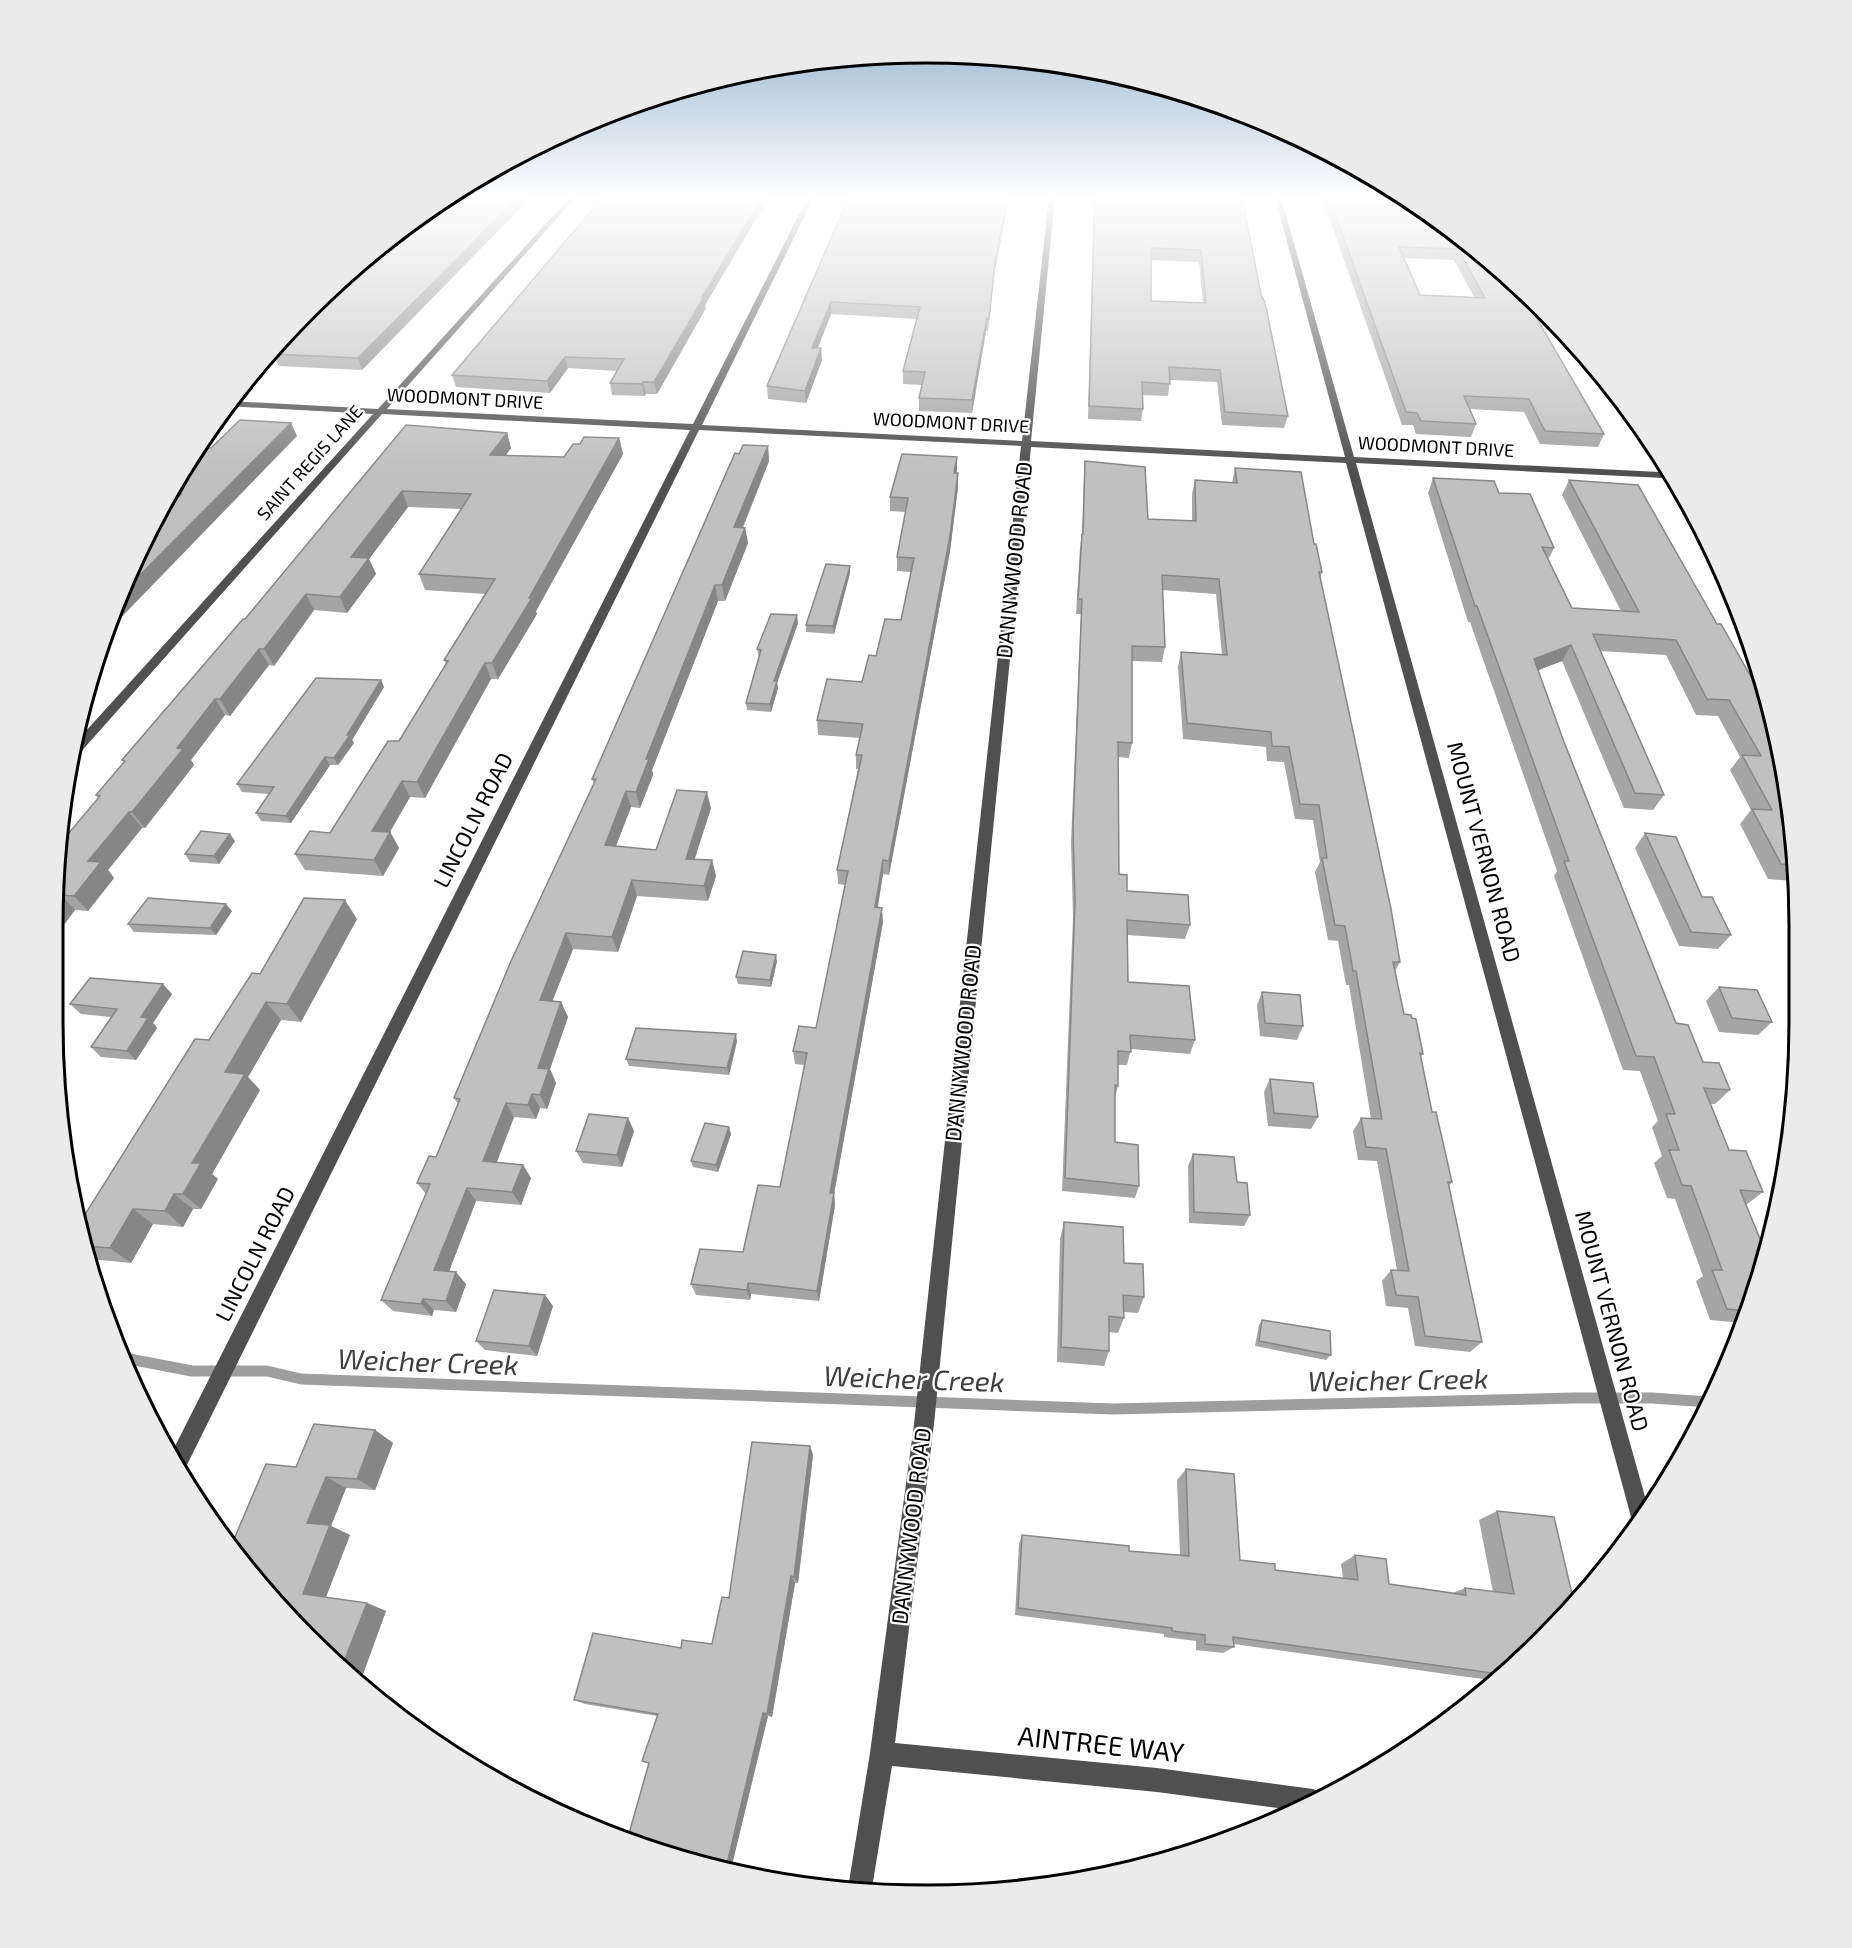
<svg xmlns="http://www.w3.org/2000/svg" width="1852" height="1948" font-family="'Exo 2',sans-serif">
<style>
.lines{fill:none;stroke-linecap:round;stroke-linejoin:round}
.stream{stroke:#9e9e9e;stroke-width:11}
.minor{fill:#505050;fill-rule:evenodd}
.wall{fill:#a5a5a5;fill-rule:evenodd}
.shaded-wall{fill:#868686}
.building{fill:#c0c0c0;stroke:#868686;stroke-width:1.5;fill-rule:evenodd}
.labels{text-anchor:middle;stroke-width:4.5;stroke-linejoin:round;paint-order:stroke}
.far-street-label{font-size:18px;fill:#000;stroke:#fff}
.street-label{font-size:22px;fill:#000;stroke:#fff}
.near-street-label{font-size:27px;fill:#000;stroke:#fff}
.near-water-label{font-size:28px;font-style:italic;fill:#3f3f3f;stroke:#fff}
.rim{fill:none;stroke:#000;stroke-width:3}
</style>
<rect width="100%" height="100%" fill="#fff"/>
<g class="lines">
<!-- stream -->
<polyline class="stream" points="119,1357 192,1371 267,1371 301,1379 1113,1409 1574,1398 1652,1398 1709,1402"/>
<!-- minor -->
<path class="minor" d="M570,197H576L387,409L693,424L808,197H814L702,425L1022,441L1049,197H1055L1031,441L1345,457L1275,197H1281L1354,457L1660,472L1627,418L1630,416C1658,456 1682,489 1703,534L1697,533L1664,478L1356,463L1649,1511L1634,1528L1346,463L1031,447L934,1424L895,1743L1157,1768L1313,1789L1321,1793L1323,1796L1293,1810L1157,1792L892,1766L872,1888H848L870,1753L914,1424L1021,446L699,430L184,1471L181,1472L171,1454L690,430L382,414L78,755L74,756L75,743L373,414L226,406L229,401L378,409Z"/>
</g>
<!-- wall -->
<g class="wall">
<polygon points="451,197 531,197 362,370 279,366 276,360 265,360 350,269"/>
<polygon points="603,197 769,197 705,305 706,308 657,394 646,394 644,396 612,395 610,383 617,371 568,368 550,393 456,387 452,375"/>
<polygon points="849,197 1009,197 994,275 988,331 986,331 972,413 919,411 919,398 922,385 903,384 903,371 917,319 831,314 818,348 822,360 806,403 768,399 767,386"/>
<path d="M1094,197H1242L1261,295L1288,416L1284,428L1222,425L1217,382L1170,380L1168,396L1142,395L1143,409L1141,421L1088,419ZM1151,260L1199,262L1203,303L1151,301Z"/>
<path d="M1322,197H1399L1458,233L1604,434L1598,447L1540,444L1524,412L1470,409L1476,424L1471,437L1416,434L1413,425H1402ZM1404,258L1454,260L1474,297L1420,295Z"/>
<polygon points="406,425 507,433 511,448 506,455 564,457 580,444 619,438 623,454 536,611 537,614 498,679 491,679 425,798 410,797 390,832 399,848 383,876 305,870 295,854 330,833 399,741 446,664 444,660 485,594 425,590 419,574 461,509 408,507 369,559 376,574 347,613 314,610 274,666 269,665 230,716 225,715 191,760 194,765 145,828 142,828 108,870 114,878 88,911 75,910 54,938 54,869 98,798 96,795 124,762 122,760 245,619"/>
<polygon points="297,436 168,506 164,506 200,448 211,448"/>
<polygon points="768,446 769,461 743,528 745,528 748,543 725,601 718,601 652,770 653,775 640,808 631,807 616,846 656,850 711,808 694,859 712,860 716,876 708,901 637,896 618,952 573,949 552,1001 561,1002 568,1017 550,1069 556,1083 547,1109 540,1108 536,1119 514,1117 497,1162 523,1165 531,1178 521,1205 476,1201 449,1271 466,1284 456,1312 434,1310 432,1316 393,1311 381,1300 426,1194 417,1183 436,1157 458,1104 454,1098 594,783 592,779 739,454"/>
<polygon points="957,457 956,473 958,487 950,551 889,875 883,874 878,907 883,922 834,1194 835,1205 819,1301 751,1294 750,1300 696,1295 691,1284 743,1252 780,1187 805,1065 795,1064 793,1051 816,1028 845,885 838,884 837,870 858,769 856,769 856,755 860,738 818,735 817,720 862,682 876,656 901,620 911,572 897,571 897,557 906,512 890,511 890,497"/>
<polygon points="1085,461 1148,519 1192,521 1192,494 1195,480 1232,483 1235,468 1314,544 1322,572 1320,579 1400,962 1395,971 1404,1014 1423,1054 1420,1057 1432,1112 1452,1182 1449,1186 1482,1342 1470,1352 1415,1346 1408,1308 1386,1306 1382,1281 1391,1270 1397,1270 1377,1161 1358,1160 1353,1131 1361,1118 1371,1119 1349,985 1346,985 1338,941 1328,940 1315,872 1320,862 1313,820 1295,819 1284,762 1267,761 1266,747 1183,739 1178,667 1181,652 1222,655 1216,594 1162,590 1165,647 1162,662 1132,661 1132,743 1129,758 1118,757 1119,874 1127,891 1190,925 1185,939 1127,935 1128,982 1195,1040 1190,1054 1131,1049 1127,1065 1118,1065 1118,1086 1115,1098 1115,1142 1139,1186 1135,1198 1062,1191 1073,917 1071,842 1081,614 1076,614 1080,548 1082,534 1084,476"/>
<polygon points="1433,478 1499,493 1554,548 1548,560 1572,608 1621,611 1562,495 1569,480 1638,485 1792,812 1795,885 1793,881 1768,879 1740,824 1751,810 1730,770 1740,757 1718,716 1696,715 1666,655 1600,651 1664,795 1653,810 1624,808 1562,661 1538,670 1564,742 1676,1023 1703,1062 1730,1090 1715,1104 1711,1104 1729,1150 1763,1192 1746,1205 1765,1251 1743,1323 1710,1320 1696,1281 1703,1276 1675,1199 1667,1198 1654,1163 1662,1156 1652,1127 1658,1121 1640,1071 1623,1070 1554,876 1557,871 1470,622 1468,622 1428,493"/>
<polygon points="850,573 834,634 806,632 806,625"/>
<polygon points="798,623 777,683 778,688 771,712 747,710 746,703 759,657 757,649"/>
<polygon points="384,687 352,740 354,743 338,765 330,765 291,823 261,821 256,813 269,794 242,792 237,784"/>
<polygon points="1645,833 1702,897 1731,935 1718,949 1679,946 1635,848"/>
<polygon points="235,841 219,864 190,862 185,854"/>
<polygon points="232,911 216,935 134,932 128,924"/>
<polygon points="357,919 301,1022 281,1020 248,1077 260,1090 212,1174 218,1179 201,1209 193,1209 183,1227 153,1224 131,1263 90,1259 79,1224 209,1040 260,974"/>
<polygon points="777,961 771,987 738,984 736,977"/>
<polygon points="1719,987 1772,1022 1758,1035 1719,1032 1706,1001"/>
<polygon points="1262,992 1303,1026 1297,1040 1260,1036 1257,1005"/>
<polygon points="172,994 153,1023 157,1028 136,1060 101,1057 91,1047 111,1017 81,1014 70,1004"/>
<polygon points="737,1041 729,1075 629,1066 626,1059"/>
<polygon points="1270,1079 1318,1117 1311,1129 1268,1126 1264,1092"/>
<polygon points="634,1131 622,1167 583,1163 576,1151"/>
<polygon points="731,1134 718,1172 693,1167 691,1161"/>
<polygon points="1193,1154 1237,1182 1250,1215 1244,1226 1189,1223 1188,1166"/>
<polygon points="1064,1222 1124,1263 1144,1297 1138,1313 1124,1312 1124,1318 1118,1333 1109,1332 1109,1351 1104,1366 1057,1362 1060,1239"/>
<polygon points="553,1306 537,1356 485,1350 476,1341"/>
<polygon points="1262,1320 1331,1355 1326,1360 1255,1346 1259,1325"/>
<polygon points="375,1430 393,1443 375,1490 346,1488 331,1526 350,1535 326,1597 367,1603 386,1611 359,1685 232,1544 296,1467"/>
<polygon points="810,1446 813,1455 798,1583 795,1583 772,1717 768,1716 731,1869 657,1852 659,1845 649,1763 657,1716 585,1704 574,1700 681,1648 712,1644 729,1598"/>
<polygon points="1186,1469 1240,1560 1275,1570 1343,1578 1341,1564 1355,1555 1389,1584 1453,1593 1465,1588 1493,1592 1479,1520 1497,1511 1573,1598 1502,1678 1499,1681 1460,1676 1234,1644 1234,1647 1223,1653 1196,1650 1196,1641 1164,1637 1164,1634 1015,1615 1019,1544 1022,1535 1129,1551 1180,1555 1177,1480"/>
</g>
<!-- shaded-wall -->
<g class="shaded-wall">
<polygon points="518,197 531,197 362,370 358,358"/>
<polygon points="762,197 769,197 705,305 706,308 657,394 654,382 702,297"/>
<polygon points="1008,197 1009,197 994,275 988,331 995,263"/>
<polygon points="831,302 831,314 813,360 812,348"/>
<polygon points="987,318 986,331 972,413 972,400"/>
<polygon points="821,348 822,360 806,403 805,391"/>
<polygon points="565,357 568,368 550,393 547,381"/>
<polygon points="643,382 646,394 644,396 642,384"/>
<polygon points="291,423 297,436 108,631 122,593"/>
<polygon points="507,433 511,448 495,470 490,455"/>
<polygon points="619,438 623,454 536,611 537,614 498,679 492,663"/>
<polygon points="768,446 769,461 736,543 734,527"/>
<polygon points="957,457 957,470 954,487 954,473"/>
<polygon points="958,473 958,487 950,551 889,875 889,861"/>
<polygon points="402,491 408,507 369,559 376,574 347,613 340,597 351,557"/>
<polygon points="745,528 748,543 725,601 722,585"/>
<polygon points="850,566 850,573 834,634 833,626"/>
<polygon points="715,585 718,601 652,770 653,775 640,808 636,792 646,759"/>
<polygon points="306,594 314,610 274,666 264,649"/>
<polygon points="797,615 798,623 777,683 778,688 771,712 770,704 774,681"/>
<polygon points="1571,645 1562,661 1526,675 1534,659"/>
<polygon points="259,649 269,665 230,716 220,699"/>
<polygon points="485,663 491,679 425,798 417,782"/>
<polygon points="381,680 384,687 352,740 354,743 338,765 334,758"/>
<polygon points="215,699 225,715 191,760 194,765 145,828 132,812 177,748"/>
<polygon points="325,757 330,765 291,823 286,816"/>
<polygon points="402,781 410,797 381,847 372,831"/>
<polygon points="626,791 631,807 610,861 605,845"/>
<polygon points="707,792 711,808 690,874 686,859"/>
<polygon points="129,812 142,828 108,870 114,878 88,911 74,896 88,861"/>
<polygon points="390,832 399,848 383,876 374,860"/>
<polygon points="230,834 235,841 219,864 214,856"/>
<polygon points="712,860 716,876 708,901 704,886"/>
<polygon points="883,860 883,874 875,921 875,907"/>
<polygon points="632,880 637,896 618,952 612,937"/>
<polygon points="61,895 75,910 54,938 54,903"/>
<polygon points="345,900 357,919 301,1022 287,1004"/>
<polygon points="226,904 232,911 216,935 210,928"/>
<polygon points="882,908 883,922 834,1194 835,1205 819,1301 817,1291 830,1193"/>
<polygon points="566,933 573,949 547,1015 540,1000"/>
<polygon points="776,955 777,961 771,987 770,980"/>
<polygon points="163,984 172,994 153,1023 157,1028 136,1060 127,1051 141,1017"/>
<polygon points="266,1002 281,1020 248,1077 260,1090 212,1174 218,1179 201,1209 183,1194 192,1163 225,1072"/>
<polygon points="561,1002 568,1017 550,1069 556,1083 547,1109 540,1095 538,1068"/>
<polygon points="736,1034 737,1041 729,1075 727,1068"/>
<polygon points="59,1073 67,1079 59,1090 58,1075"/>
<polygon points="532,1094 540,1108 536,1119 528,1105"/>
<polygon points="506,1103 514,1117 492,1174 483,1161"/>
<polygon points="628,1118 634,1131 622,1167 617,1155"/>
<polygon points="729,1127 731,1134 718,1172 716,1165"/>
<polygon points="523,1165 531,1178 521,1205 512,1192"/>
<polygon points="467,1188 476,1201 445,1282 434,1270"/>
<polygon points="174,1194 193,1209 183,1227 165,1211"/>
<polygon points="133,1209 153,1224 131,1263 110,1248"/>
<polygon points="456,1272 466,1284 456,1312 446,1301"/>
<polygon points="748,1283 751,1294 750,1300 747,1290"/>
<polygon points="545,1295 553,1306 537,1356 529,1346"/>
<polygon points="423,1299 434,1310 432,1316 421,1304"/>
<polygon points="375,1430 393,1443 375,1490 357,1479"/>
<polygon points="810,1446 813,1455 798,1583 794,1577"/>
<polygon points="326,1477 346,1488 331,1526 350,1535 324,1602 303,1594 307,1523"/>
<polygon points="791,1576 795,1583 772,1717 767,1714"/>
<polygon points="367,1603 386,1611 359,1685 350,1678 341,1669"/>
<polygon points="763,1713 768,1716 731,1869 726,1868"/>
</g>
<!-- building -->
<g class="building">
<polygon points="451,197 518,197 358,358 274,354 280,349 276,349 350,269"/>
<polygon points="603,197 762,197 702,297 704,297 654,382 643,382 642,384 610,383 624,359 565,357 547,381 452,375"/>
<polygon points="849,197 1008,197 995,263 989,319 987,318 972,400 919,398 925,372 903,371 920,307 831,302 812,348 821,348 805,391 767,386"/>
<path d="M1095,197H1242L1261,295L1265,302L1288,416L1225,412L1220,370L1169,367L1170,384L1142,382L1143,409L1089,406ZM1151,248L1201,250L1206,303L1151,301Z"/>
<path d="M1329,197H1399L1458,233L1522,293L1604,434L1545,431L1529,399L1464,396L1476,424L1421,421L1417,413L1406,412ZM1399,247L1458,249L1485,298L1420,295Z"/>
<polygon points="240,420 291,423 122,593 143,539 156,518 181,494 171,493 200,448 211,448"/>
<polygon points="406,425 507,433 490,455 564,457 573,444 580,444 584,437 619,438 529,598 532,598 492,663 485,663 417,782 402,781 372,831 390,832 374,860 295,854 310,831 330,833 388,741 399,741 448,661 444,660 495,579 419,574 471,494 402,491 351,557 369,558 340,597 306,594 264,649 259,649 220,699 215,699 177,748 183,749 132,812 129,812 88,861 101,862 74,896 61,895 54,903 54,869 58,846 100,796 96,795 125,761 122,760 243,619 245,619"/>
<polygon points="743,445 768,446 734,527 745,528 722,585 715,585 646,759 649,759 636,792 626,791 605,845 656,850 677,790 707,792 686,859 712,860 704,886 632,880 612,937 566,933 540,1000 561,1002 538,1068 549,1069 540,1095 532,1094 528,1105 506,1103 483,1161 523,1165 512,1192 467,1188 434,1270 456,1272 446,1301 423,1299 421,1304 381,1300 430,1184 417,1183 429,1156 436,1157 460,1099 454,1098 511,961 596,779 592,779 735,453 739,454"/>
<polygon points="902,454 957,457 954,473 958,473 950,536 889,861 883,860 875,907 882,908 830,1193 834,1193 817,1291 748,1283 747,1290 691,1284 700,1249 743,1252 758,1185 780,1187 807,1053 793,1051 799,1026 816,1028 848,871 837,870 862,755 856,755 863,724 817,720 827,679 862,682 869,655 876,656 885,619 901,620 914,558 897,557 908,498 890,497"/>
<polygon points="1085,461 1145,467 1148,519 1196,521 1195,480 1237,483 1235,468 1301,472 1314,544 1316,544 1322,572 1319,572 1391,909 1400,962 1393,962 1404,1014 1411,1015 1412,1018 1416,1019 1423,1054 1420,1053 1432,1112 1436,1112 1452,1182 1448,1182 1482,1342 1425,1336 1418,1297 1396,1295 1391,1270 1409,1271 1386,1149 1366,1147 1361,1118 1382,1119 1356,971 1353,971 1345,926 1335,925 1322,858 1327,858 1319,805 1300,804 1289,747 1272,746 1271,732 1187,723 1181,652 1227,655 1219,579 1162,575 1165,647 1132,646 1132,743 1118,742 1119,874 1127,875 1127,891 1188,895 1190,925 1127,920 1128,982 1189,986 1195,1040 1130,1035 1131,1052 1118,1051 1118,1086 1115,1085 1115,1142 1138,1145 1139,1186 1065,1178 1075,902 1073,827 1082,599 1078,599 1082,534 1083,534"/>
<polygon points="1433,478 1494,481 1499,493 1530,494 1554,548 1542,547 1572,608 1639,612 1569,480 1638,485 1717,624 1721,624 1767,705 1792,812 1794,865 1781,864 1752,809 1772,810 1742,755 1761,756 1729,700 1707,699 1676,640 1593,634 1664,795 1635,793 1571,645 1534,659 1564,742 1676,1023 1688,1025 1703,1062 1719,1063 1730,1090 1704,1088 1729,1150 1746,1151 1763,1192 1740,1190 1765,1251 1747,1311 1727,1309 1712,1270 1722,1270 1691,1186 1682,1185 1669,1150 1679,1150 1666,1114 1675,1114 1654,1057 1636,1056 1564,861 1569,861 1477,606 1475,606"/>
<polygon points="826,564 850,566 833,626 806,625"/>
<polygon points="771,614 797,615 774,681 777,681 770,704 746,703 761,650 757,649"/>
<polygon points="316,678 381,680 347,735 350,735 334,758 325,757 286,816 256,813 274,787 237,784"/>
<polygon points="201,831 230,834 214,856 185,854"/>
<polygon points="1645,833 1676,837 1702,897 1712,897 1731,935 1691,932"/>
<polygon points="148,898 226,904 210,928 128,924"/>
<polygon points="304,898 345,900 287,1004 266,1002 225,1072 245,1074 192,1163 201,1163 183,1194 174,1194 165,1211 133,1209 110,1248 86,1246 79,1224 195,1039 209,1040 252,973 260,974"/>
<polygon points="743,951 776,955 770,980 736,977"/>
<polygon points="90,978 163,984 141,1017 148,1018 127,1051 91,1047 117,1009 70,1004"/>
<polygon points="1719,987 1757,990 1772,1022 1732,1018"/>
<polygon points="1262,992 1300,995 1303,1026 1265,1023"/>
<polygon points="636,1028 736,1034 727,1068 626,1059"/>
<polygon points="1270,1079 1313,1083 1318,1117 1274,1113"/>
<polygon points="589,1114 628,1118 617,1155 576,1151"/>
<polygon points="705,1123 729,1127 716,1165 691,1161"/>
<polygon points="1193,1154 1234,1157 1237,1182 1247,1183 1250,1215 1194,1212"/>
<polygon points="1064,1222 1123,1227 1124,1263 1143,1264 1144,1297 1123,1295 1124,1318 1109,1316 1109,1351 1061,1347"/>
<polygon points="494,1290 545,1295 529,1346 476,1341"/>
<polygon points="1262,1320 1330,1331 1331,1355 1259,1341"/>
<polygon points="314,1424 375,1430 357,1479 326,1477 307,1523 330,1525 303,1594 367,1603 341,1669 232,1544 266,1464 296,1467"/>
<polygon points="752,1442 810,1446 794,1577 791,1576 767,1714 763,1713 726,1868 657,1852 659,1845 628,1837 649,1763 642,1761 658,1714 574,1700 593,1633 681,1648 682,1640 712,1644 722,1597 729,1598"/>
<polygon points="1186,1469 1234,1474 1240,1560 1275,1564 1275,1570 1358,1580 1355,1555 1386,1559 1389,1584 1466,1595 1465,1588 1514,1594 1497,1511 1554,1517 1573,1598 1506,1675 1233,1637 1234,1647 1205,1644 1205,1635 1172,1631 1172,1628 1018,1608 1022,1535 1129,1546 1129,1551 1189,1556"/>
</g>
<!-- sky -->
<linearGradient id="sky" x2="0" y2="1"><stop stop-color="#8aabca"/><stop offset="0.42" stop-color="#fff"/><stop offset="1" stop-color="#fff" stop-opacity="0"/></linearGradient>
<rect width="1852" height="469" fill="url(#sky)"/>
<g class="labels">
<!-- far-street labels -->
<g class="far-street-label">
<text transform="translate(465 399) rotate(3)" y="6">WOODMONT DRIVE</text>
<text transform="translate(951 423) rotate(3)" y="6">WOODMONT DRIVE</text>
<text transform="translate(1436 447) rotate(3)" y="6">WOODMONT DRIVE</text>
<text transform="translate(310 463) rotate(-48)" y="6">SAINT REGIS LANE</text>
</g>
<!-- street labels -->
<g class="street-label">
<text transform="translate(1014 560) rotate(-84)" y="8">DANNYWOOD ROAD</text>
<text transform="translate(473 820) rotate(-63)" y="8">LINCOLN ROAD</text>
<text transform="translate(1484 852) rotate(75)" y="8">MOUNT VERNON ROAD</text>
<text transform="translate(963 1043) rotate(-84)" y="8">DANNYWOOD ROAD</text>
<text transform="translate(255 1254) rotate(-63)" y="8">LINCOLN ROAD</text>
<text transform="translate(1612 1321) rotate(75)" y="8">MOUNT VERNON ROAD</text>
<text transform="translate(911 1526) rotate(-83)" y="8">DANNYWOOD ROAD</text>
</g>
<!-- near-street labels -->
<g class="near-street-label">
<text transform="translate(1101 1745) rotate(6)" y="9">AINTREE WAY</text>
</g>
<!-- near-water labels -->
<g class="near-water-label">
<text transform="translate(428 1362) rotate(2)" y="10">Weicher Creek</text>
<text transform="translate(914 1379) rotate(2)" y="10">Weicher Creek</text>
<text transform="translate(1398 1380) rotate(-1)" y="10">Weicher Creek</text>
</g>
</g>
<!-- crop -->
<path d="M0 0H1852V1948H0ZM926 63H926A863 863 0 0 1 1789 926V1022A863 863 0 0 1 926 1885H926A863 863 0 0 1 63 1022V926A863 863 0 0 1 926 63Z" fill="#ebebeb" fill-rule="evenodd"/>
<path class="rim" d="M926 63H926A863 863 0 0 1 1789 926V1022A863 863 0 0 1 926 1885H926A863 863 0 0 1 63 1022V926A863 863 0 0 1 926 63Z"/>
</svg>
